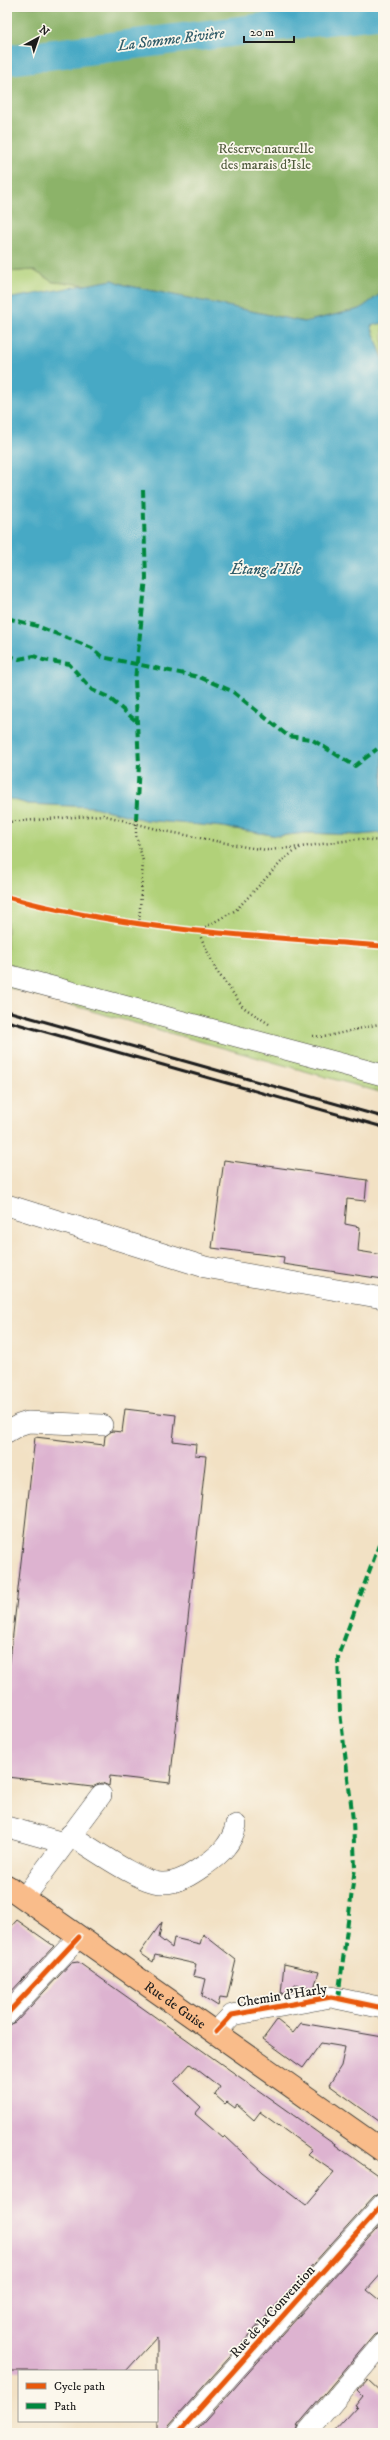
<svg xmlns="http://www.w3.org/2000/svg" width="390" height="2440" font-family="'IM FELL DW Pica',serif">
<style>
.green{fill:#b1d179;stroke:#66764a}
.forest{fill:#8cb369;stroke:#546842}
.water{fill:#46a9c5;stroke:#316270}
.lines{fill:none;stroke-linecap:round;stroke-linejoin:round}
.river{stroke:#46a9c5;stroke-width:30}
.building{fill:#ddb3d0;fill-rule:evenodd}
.minor-casing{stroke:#3c3a35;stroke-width:22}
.major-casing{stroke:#3c3a35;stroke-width:24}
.path{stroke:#3c3a35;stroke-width:2.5;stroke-dasharray:1 3;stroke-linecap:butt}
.minor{stroke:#fff;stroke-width:21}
.major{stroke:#f9bc8a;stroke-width:22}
.rail{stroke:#1c1c1c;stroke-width:3}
.quiet{stroke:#00873e;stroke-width:4;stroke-dasharray:8 4;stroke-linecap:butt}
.cycleway-casing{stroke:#fbf7ec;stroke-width:8}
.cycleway{stroke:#e8590c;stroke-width:5}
.labels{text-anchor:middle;stroke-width:3.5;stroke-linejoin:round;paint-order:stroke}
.park-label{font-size:14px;fill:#505b3d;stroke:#fbf7ec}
.street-label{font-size:14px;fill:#1c1c1c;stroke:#fbf7ec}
.water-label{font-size:15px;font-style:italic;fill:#2f5b68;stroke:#fbf7ec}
</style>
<rect width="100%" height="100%" fill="#fbf7ec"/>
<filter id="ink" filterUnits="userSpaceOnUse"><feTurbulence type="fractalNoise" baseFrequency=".025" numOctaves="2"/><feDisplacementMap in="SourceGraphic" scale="8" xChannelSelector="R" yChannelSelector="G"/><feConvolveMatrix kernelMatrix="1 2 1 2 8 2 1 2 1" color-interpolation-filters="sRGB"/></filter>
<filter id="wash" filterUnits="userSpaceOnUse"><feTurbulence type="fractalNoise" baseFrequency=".012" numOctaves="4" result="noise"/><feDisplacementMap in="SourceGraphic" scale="16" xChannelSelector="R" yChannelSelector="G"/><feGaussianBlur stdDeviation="0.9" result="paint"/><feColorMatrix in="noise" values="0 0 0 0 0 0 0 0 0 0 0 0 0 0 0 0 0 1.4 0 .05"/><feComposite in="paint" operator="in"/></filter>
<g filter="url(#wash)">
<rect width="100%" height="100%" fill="#f2e1c4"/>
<!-- green -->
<g class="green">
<polygon points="33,270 53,282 92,285 7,299 7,272"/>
<polygon points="383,323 383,359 371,325"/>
<polygon points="7,798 28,804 94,807 145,820 223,827 278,836 306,833 358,835 383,833 383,1093 7,987"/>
</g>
<!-- forest -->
<polygon class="forest" points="7,7 383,7 383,292 360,309 304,322 125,285 113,280 92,285 53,282 33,270 7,272"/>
<!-- water -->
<polygon class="water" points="113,280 125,285 304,322 360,309 383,292 383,323 371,326 383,359 383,833 358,835 306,833 278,836 223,827 145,820 94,807 28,804 7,798 7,299"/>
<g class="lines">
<!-- river -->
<polyline class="river" points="7,60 383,13"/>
</g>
<g id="blocks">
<!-- building -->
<g class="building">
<polygon points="224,1160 367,1180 365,1201 347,1199 345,1224 360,1227 358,1251 383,1255 383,1279 283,1264 284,1257 212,1248"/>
<polygon points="125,1409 176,1415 173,1441 196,1444 195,1455 206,1456 170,1783 110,1776 109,1786 102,1783 92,1787 7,1777 7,1687 35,1437 104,1445 105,1436 112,1431 122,1432"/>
<polygon points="17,1920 54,1946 7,1996 7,1931"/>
<polygon points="162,1922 159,1938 172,1948 174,1938 200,1944 203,1934 236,1960 227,1998 220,1997 218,2006 202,1996 206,1979 193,1976 196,1964 155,1955 153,1962 140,1953"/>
<path d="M78,1962L383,2179V2192L374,2196L169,2425L166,2433H157V2337L126,2371H7V2026L16,2022L71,1963ZM190,2064L220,2087L215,2095L225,2104L227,2102L235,2108L237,2105L254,2120L260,2112L312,2150L308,2154L334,2172L306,2205L263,2172L225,2136L223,2138L195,2114L201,2107L174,2082Z"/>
<polygon points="284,1964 319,1972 314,1988 295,1985 294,1991 281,1994"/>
<polygon points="277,2020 293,2033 301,2023 383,2037 383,2124 329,2085 341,2066 345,2047 321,2043 303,2068 263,2039"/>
<polygon points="383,2222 383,2272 367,2290 383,2303 383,2331 374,2335 298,2425 295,2433 203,2433 198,2429"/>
<polygon points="368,2380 383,2394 383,2433 333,2433 357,2407 355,2406 363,2396 358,2391"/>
</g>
</g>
</g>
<g filter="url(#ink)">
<use href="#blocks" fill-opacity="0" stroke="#3c3a35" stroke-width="1"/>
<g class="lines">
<!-- minor casing -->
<g class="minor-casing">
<g id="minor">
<polyline points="7,975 383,1075"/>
<polyline points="7,1205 205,1267 383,1298"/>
<polyline points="7,1432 19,1425 28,1422 102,1425"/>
<polyline points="7,1827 64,1843"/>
<path d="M70,1835C92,1848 138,1882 161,1883C178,1884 192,1874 205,1865C221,1854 232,1843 236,1825"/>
<polyline points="24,1898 101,1795"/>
<polyline points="7,2014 79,1937"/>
<polyline points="216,2032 232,2015 331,1997 383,2008"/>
<polyline points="178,2433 383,2204"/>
<polyline points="307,2433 383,2343"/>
</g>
</g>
<!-- major casing -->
<g class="major-casing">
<g id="major">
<path id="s1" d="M7,1886L383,2151"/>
</g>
</g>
<!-- path -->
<g class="path">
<polyline points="136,820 136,835 143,861 139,924"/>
<polyline points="7,822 103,815 165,831 246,847 267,850 300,847"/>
<polyline points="269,1024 243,1007 216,970 198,931 236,910 285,858 301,847 358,839 383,841"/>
<polyline points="313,1036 324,1037 379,1024 383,1025"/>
</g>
<!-- minor -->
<use href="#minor" class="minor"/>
<!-- major -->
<use href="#major" class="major"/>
<!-- rail -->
<g class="rail">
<polyline points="7,1011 383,1117"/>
<polyline points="7,1021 383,1127"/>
</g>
<!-- quiet -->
<g class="quiet">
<polyline points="7,618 37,626 92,648 102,657 199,677 232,691 288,736 311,739 355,766 377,749"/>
<polyline points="7,655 19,659 34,656 43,660 69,664 92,690 108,697 136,721"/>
<polyline points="136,820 139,764 135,680 146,578 143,490"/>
<polyline points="338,1998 355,1868 353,1820 340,1712 338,1656 383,1534"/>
</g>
<!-- cycleway casing -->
<g class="cycleway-casing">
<g id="cycleway">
<path d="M7,897C129,931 258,936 383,946"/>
<polyline points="7,2014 79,1937"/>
<polyline points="216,2032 232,2015 331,1997 383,2008"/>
<polyline points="178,2433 383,2204"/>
</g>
</g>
<!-- cycleway -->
<use href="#cycleway" class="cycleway"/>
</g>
</g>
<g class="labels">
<!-- park labels -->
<g class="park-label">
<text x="266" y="153">Réserve naturelle<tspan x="266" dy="16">des marais d'Isle</tspan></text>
</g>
<!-- street labels -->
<g class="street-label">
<text transform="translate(282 1995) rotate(-9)" y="5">Chemin d'Harly</text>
<text dy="5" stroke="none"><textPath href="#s1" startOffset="206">Rue de Guise</textPath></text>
<text transform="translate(272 2311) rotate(-48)" y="5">Rue de la Convention</text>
</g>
<!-- water labels -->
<g class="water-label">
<text transform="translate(171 39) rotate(-7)" y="5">La Somme Rivière</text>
<text x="266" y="574">Étang d'Isle</text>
</g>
</g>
<!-- margin -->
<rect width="390" height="2440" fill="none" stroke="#fbf7ec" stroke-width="24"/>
<!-- legend -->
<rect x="18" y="2370" width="140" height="52" fill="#fbf7ec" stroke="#a29f99"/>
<rect x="26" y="2383" width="20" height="6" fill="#e8590c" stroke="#a29f99"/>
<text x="54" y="2390" font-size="12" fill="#1c1c1c">Cycle path</text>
<rect x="26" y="2403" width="20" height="6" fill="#00873e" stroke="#a29f99"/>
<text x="54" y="2410" font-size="12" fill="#1c1c1c">Path</text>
<!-- north arrow -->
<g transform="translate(38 38) rotate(40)" stroke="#fbf7ec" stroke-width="3" paint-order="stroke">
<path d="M0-3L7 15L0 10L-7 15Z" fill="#1c1c1c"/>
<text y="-6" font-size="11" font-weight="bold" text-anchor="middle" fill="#1c1c1c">N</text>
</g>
<!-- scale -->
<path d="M244 36v6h50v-6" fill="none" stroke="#1c1c1c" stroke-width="2"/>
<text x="250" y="36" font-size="12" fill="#1c1c1c" stroke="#fbf7ec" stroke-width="3" paint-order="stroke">20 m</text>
</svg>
